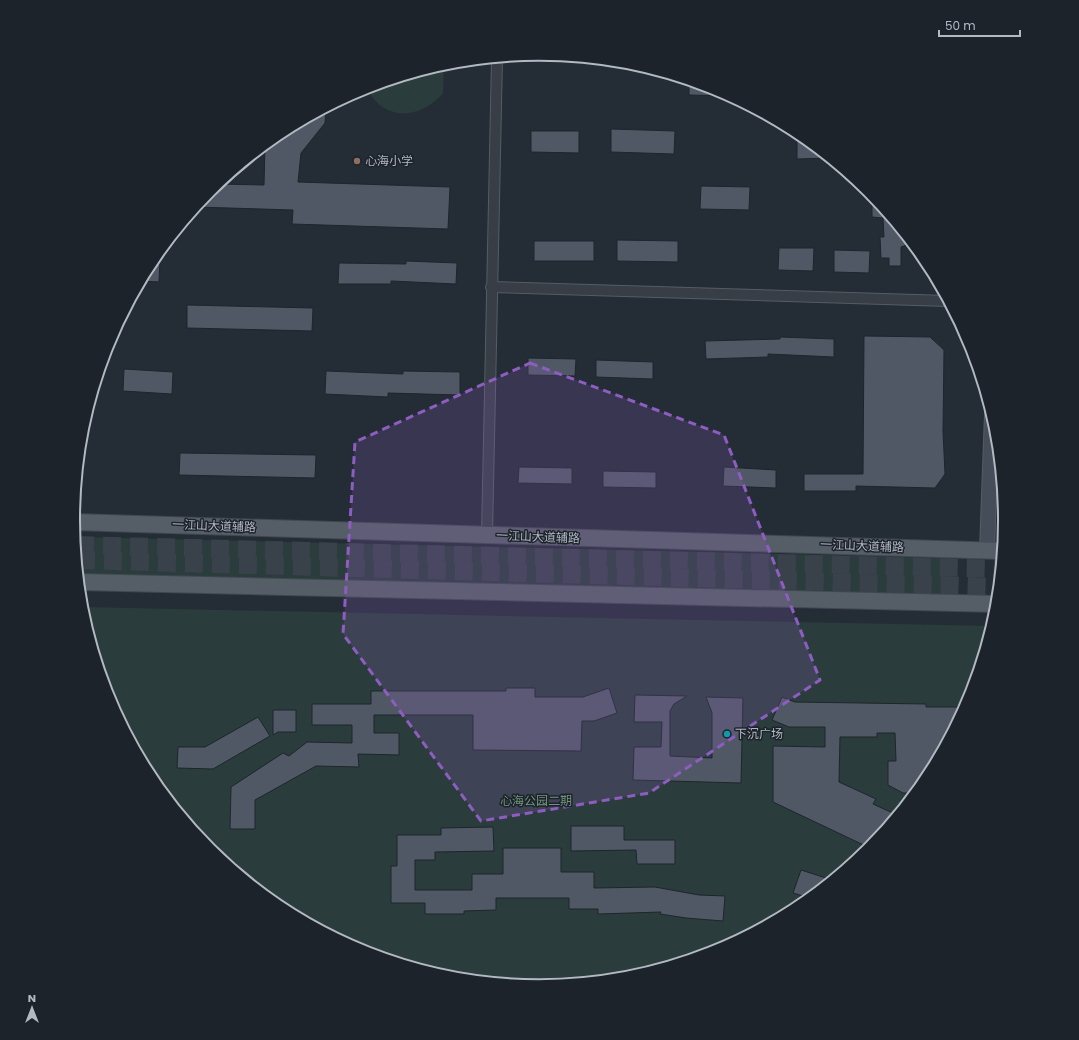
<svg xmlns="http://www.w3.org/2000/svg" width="1079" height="1040" font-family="Poppins,'Noto Sans SC',sans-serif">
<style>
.green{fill:#2b3c3c}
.building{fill:#4f5864;stroke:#1e252d}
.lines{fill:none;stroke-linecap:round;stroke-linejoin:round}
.highway-tunnel{stroke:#39414b;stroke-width:18;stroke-dasharray:18 9;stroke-linecap:butt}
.street-casing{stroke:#555c64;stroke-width:12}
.secondary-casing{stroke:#555c64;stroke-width:16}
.primary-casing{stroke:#404750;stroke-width:18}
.street{stroke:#373e46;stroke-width:10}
.secondary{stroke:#454d59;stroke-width:14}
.primary{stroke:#555d66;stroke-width:16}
.marked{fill:#8e5dc0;fill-opacity:0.2;stroke:#8e5dc0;stroke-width:3;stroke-dasharray:8 5;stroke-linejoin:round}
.education-dot{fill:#8d6e63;stroke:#1c232b;stroke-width:1.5}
.culture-dot{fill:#0f9aa8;stroke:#1c232b;stroke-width:1.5}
.labels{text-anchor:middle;stroke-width:3;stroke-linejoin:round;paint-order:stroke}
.poi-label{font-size:12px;fill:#b2b9c3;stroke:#1c232b;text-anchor:start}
.street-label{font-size:12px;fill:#b2b9c3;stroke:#1c232b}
.park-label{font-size:12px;fill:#73967a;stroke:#1c232b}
.rim{fill:none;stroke:#b2b9c3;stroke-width:2}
</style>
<rect width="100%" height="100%" fill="#242c36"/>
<!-- green -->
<g class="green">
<path d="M444,64L443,93C420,120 383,122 367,88Z"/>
<polygon points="75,537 954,558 952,595 79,574"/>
<polygon points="82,607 992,626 970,699 927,779 869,850 798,908 718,951 630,977 539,986 448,977 361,950 280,907 210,849 152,779 109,698"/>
</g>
<!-- building -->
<g class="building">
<polygon points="689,81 718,90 731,96 689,95"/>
<polygon points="326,108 325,123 301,153 298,182 450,187 448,229 292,224 293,210 196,207 218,184 264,185 265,145 281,132"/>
<polygon points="611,129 675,131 674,154 611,152"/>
<polygon points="531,131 579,131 579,153 531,152"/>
<polygon points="797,137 803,137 830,158 797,159"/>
<polygon points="701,186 750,187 749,210 700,209"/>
<polygon points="872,194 912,243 901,247 901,266 889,266 889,258 881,258 880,237 884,237 883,218 872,217"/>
<polygon points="617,240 678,241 678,262 617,261"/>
<rect x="534" y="241" width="60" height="20"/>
<polygon points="779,248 814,248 813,271 778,270"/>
<polygon points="834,250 870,251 869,273 834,272"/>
<polygon points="153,260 160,260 159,282 141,281"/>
<polygon points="406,261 457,263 456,284 391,281 391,284 338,284 339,263 406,264"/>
<polygon points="187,305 313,308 312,331 187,328"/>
<polygon points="864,336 930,337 944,350 943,431 945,474 935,488 856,486 856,491 804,491 804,474 863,474"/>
<polygon points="780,337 834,339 834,357 768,354 768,357 706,359 705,341 780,339"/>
<polygon points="528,358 576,359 575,376 528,375"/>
<polygon points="596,360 653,362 653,379 596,377"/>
<polygon points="124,369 173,372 172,394 123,391"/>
<polygon points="326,371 403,374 403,371 460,372 460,395 388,393 388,397 325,394"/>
<polygon points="180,453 316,455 315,478 179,475"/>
<polygon points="519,467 572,468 572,484 518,483"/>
<polygon points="724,467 776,470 776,488 723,486"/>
<polygon points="603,471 656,472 656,488 603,487"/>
<polygon points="506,688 535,688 535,697 583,697 609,688 617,713 594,721 582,721 581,751 473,750 473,715 374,715 374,733 399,733 399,755 358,754 359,767 316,766 255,800 255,829 230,829 231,787 283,753 289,756 307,742 352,743 352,725 312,725 312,704 371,704 371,691 506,691"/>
<polygon points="635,695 687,696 674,704 670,711 670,756 712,758 712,713 706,697 743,698 741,783 633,780 634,747 661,747 662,722 634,722"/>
<polygon points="782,697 795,702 926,704 926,707 958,707 958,721 927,779 916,793 903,793 888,785 888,761 896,761 895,733 877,733 877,737 840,737 839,782 876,799 873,804 897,815 870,848 773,802 773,746 825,747 825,727 789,727 772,720"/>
<polygon points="273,710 296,710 296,732 278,732 273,735"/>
<polygon points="258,717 270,736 213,769 177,768 178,747 205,747"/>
<polygon points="571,826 624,826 624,840 675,840 675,864 637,864 636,850 571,851"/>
<polygon points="493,827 494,851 435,852 435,860 415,860 415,890 472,890 472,874 503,874 503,848 561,848 561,872 594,872 594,888 655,887 699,895 725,896 723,921 686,918 660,914 661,912 598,914 598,909 569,909 569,898 496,898 496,910 464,911 464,914 425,914 425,903 391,903 391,866 397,866 397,835 441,835 441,828"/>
<polygon points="801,870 832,880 810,898 793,893"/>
</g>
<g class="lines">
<!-- highway-tunnel -->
<g class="highway-tunnel">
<polyline points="76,545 1001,569"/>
<polyline points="77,560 999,587"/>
</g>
<!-- street casing -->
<g class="street-casing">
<g id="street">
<polyline points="491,287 948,301"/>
<polyline points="487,535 497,58"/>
</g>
</g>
<!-- secondary casing -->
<g class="secondary-casing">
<polyline id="secondary" points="987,550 992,414"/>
</g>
<!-- primary casing -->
<g class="primary-casing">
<g id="primary">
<polyline points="74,522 1002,551"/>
<polyline points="80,582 997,604"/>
</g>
</g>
<!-- street -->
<use href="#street" class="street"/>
<!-- secondary -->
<use href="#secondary" class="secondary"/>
<!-- primary -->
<use href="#primary" class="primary"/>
</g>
<!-- marked area -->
<path class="marked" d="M530,363L724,435L820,680L649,793L481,821L343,634L355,442Z"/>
<!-- markers -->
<circle class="education-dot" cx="357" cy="161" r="4"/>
<circle class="culture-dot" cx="727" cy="734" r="4"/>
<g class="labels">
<!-- poi labels -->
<g class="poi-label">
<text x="365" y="165">心海小学</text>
<text x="735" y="738">下沉广场</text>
</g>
<!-- street labels -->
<g class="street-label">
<text transform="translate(214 526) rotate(2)" y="4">一江山大道辅路</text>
<text transform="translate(538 537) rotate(2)" y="4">一江山大道辅路</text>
<text transform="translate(862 546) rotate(2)" y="4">一江山大道辅路</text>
</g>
<!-- park labels -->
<g class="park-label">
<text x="536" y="805">心海公园二期</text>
</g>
</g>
<!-- crop -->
<path d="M0 0H1079V1040H0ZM80 520a459 459 0 1 1 918 0a459 459 0 1 1-918 0Z" fill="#1c232b" fill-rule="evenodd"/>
<path class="rim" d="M80 520a459 459 0 1 1 918 0a459 459 0 1 1-918 0Z"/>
<!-- north arrow -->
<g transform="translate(32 1008)" stroke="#1c232b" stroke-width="3" paint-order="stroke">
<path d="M0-3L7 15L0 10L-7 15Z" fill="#b2b9c3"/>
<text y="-6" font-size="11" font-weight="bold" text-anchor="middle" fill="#b2b9c3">N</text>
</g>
<!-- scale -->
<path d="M939 30v6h81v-6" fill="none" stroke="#b2b9c3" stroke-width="2"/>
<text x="945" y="30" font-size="12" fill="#b2b9c3" stroke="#1c232b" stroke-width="3" paint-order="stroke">50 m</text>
</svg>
